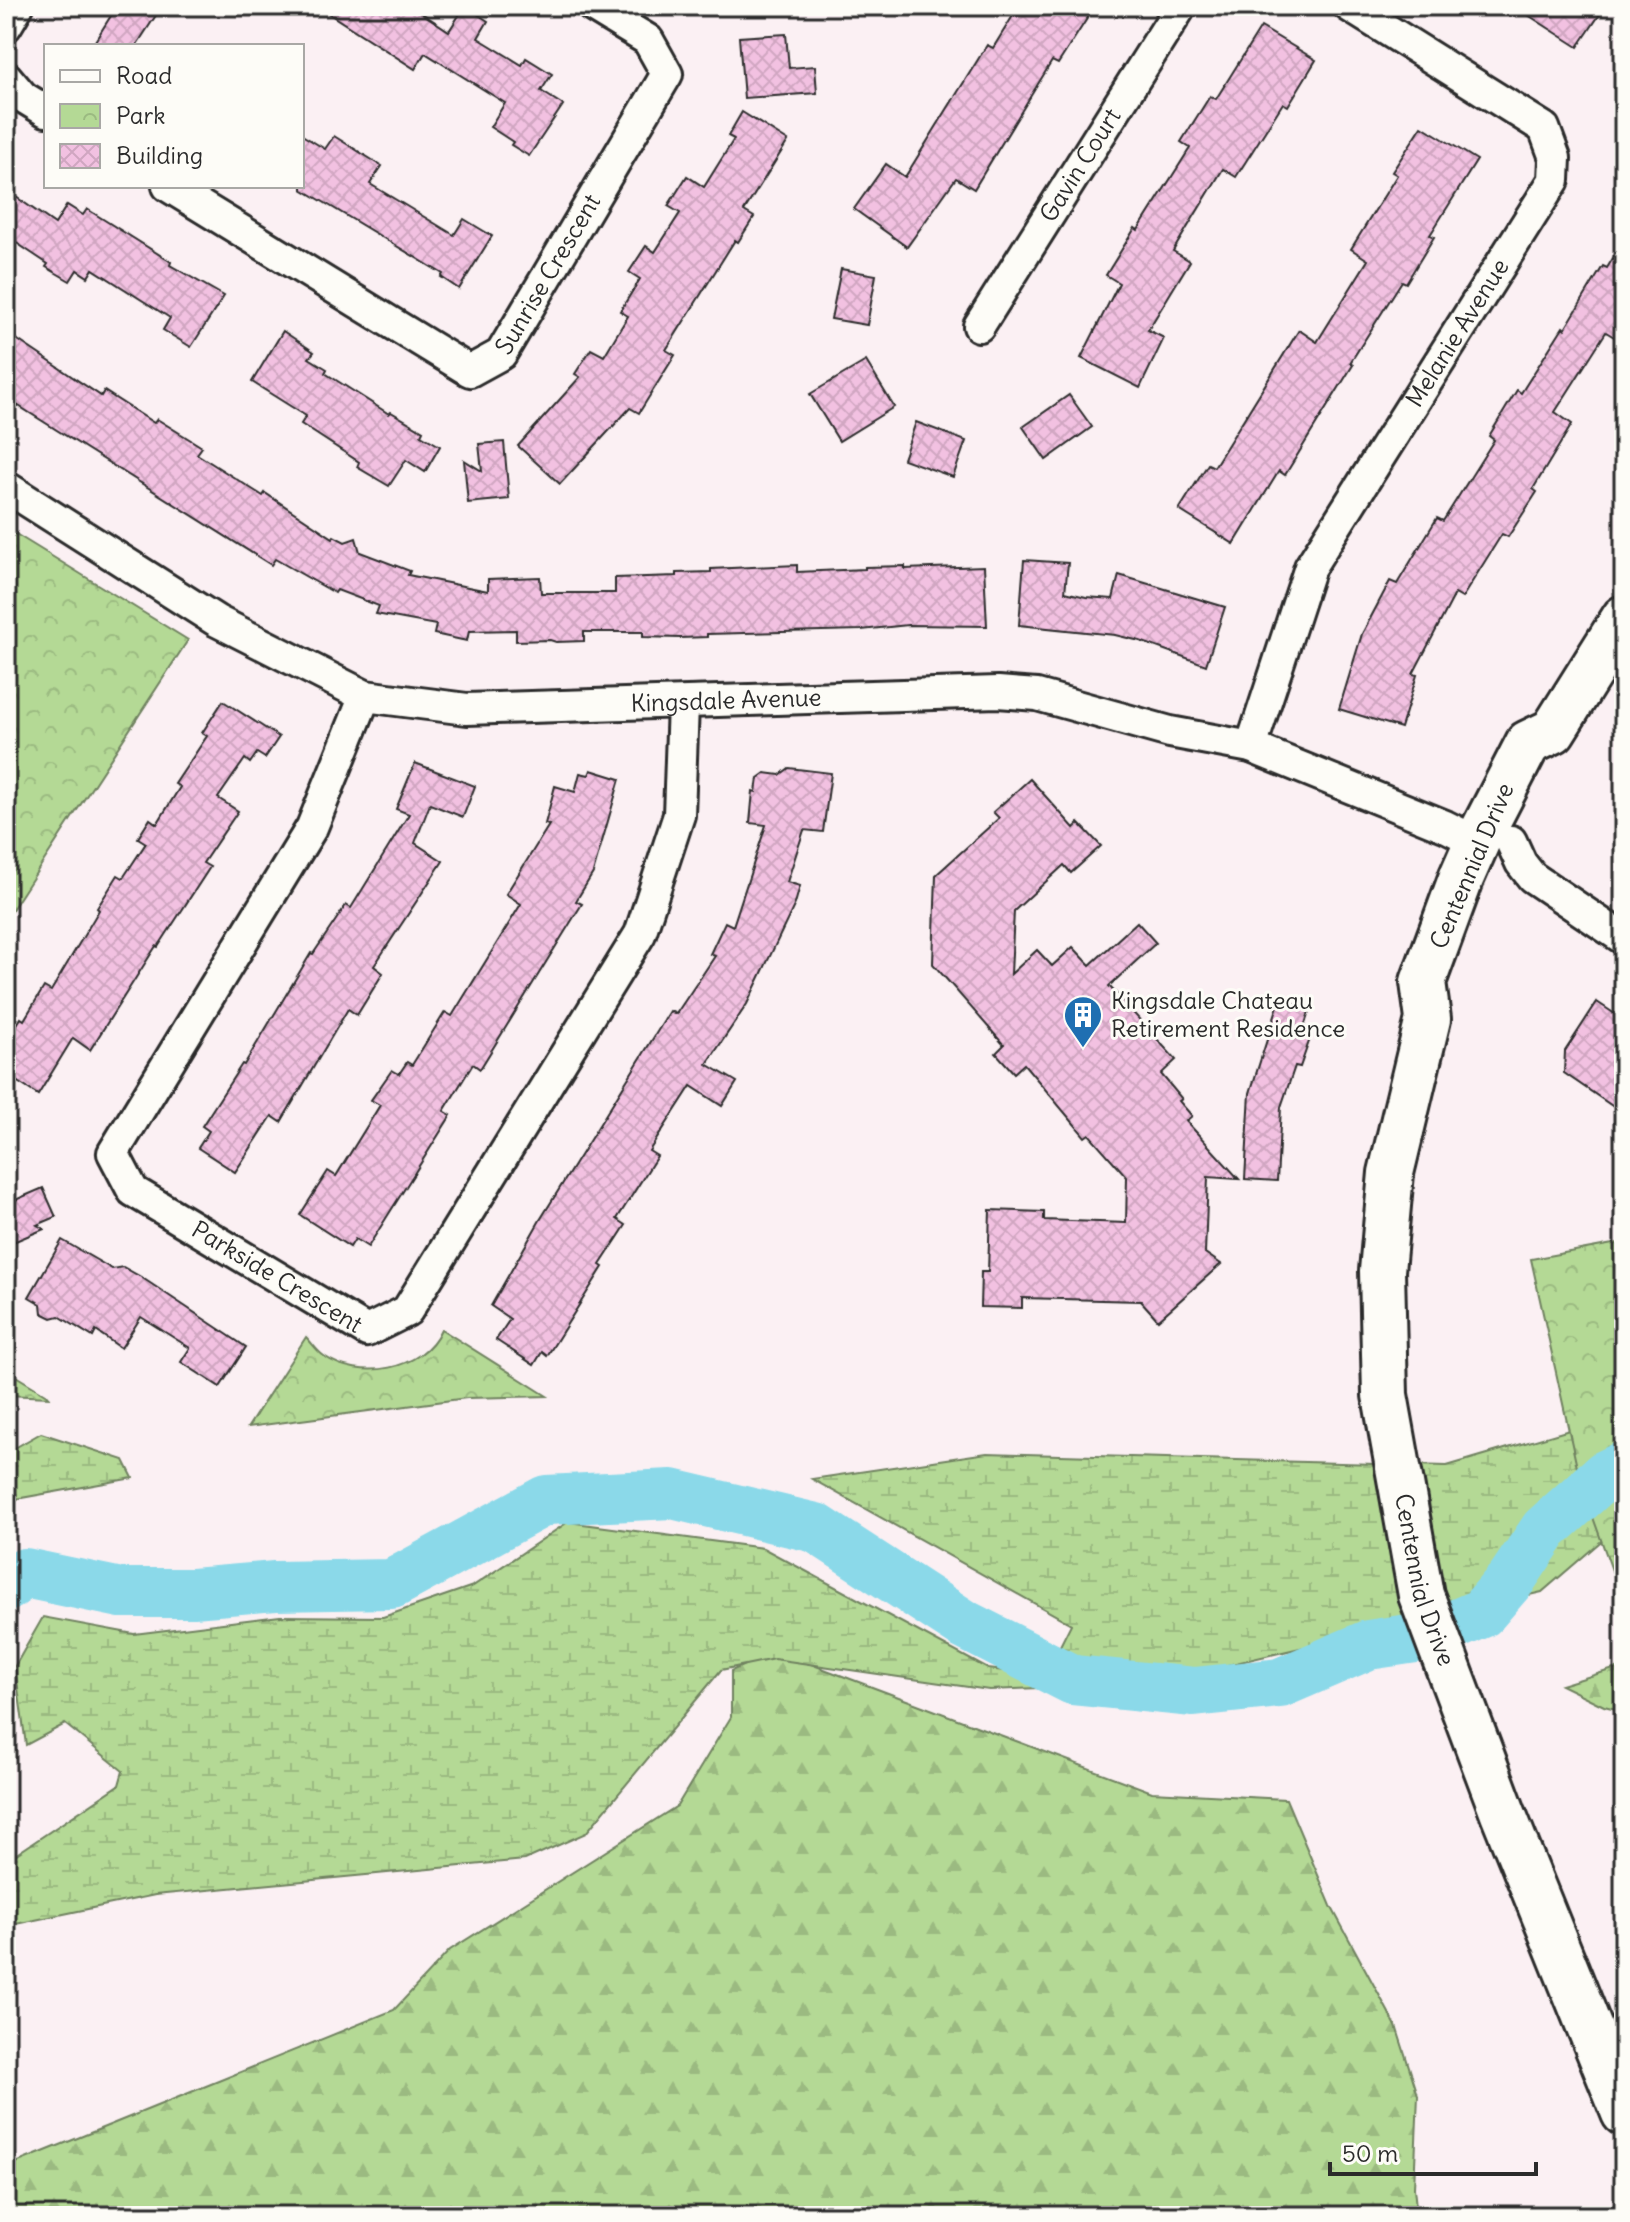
<svg xmlns="http://www.w3.org/2000/svg" width="1630" height="2222" font-family="Delius,sans-serif">
<style>
.forest{fill:url(#forest-firs);stroke:#708260;stroke-width:2}
.wetland{fill:url(#wetland-marsh);stroke:#708260;stroke-width:2}
.park{fill:url(#park-crowns);stroke:#708260;stroke-width:2}
.lines{fill:none;stroke-linecap:round;stroke-linejoin:round}
.river{stroke:#8bd9e9;stroke-width:50}
.building{fill:url(#building-cross-hatch);stroke:#2b2b2b;stroke-width:2}
.minor-casing{stroke:#2b2b2b;stroke-width:36}
.secondary-casing{stroke:#2b2b2b;stroke-width:50}
.minor{stroke:#fdfcf7;stroke-width:30}
.secondary{stroke:#fdfcf7;stroke-width:44}
.labels{text-anchor:middle;stroke-width:6;stroke-linejoin:round;paint-order:stroke}
.street-label{font-size:24px;fill:#2b2b2b;stroke:#fdfcf7}
.poi-label{font-size:24px;fill:#2b2b2b;stroke:#fdfcf7;text-anchor:start}
</style>
<defs>
<pattern id="forest-firs" width="22" height="20" patternUnits="userSpaceOnUse" patternTransform="scale(2)"><rect width="22" height="20" fill="#b4d995"/><path d="M5 1l3.5 6h-7zM16 11l3.5 6h-7z" fill="#9bba81"/></pattern>
<pattern id="wetland-marsh" width="20" height="14" patternUnits="userSpaceOnUse" patternTransform="scale(2)"><rect width="20" height="14" fill="#b4d995"/><path d="M1 5h8M5 5V1M11 12h8M15 12V8" fill="none" stroke="#9bba81"/></pattern>
<pattern id="park-crowns" width="20" height="18" patternUnits="userSpaceOnUse" patternTransform="scale(2)"><rect width="20" height="18" fill="#b4d995"/><path d="M2 6a3 3 0 1 1 6 0M12 15a3 3 0 1 1 6 0" fill="none" stroke="#9bba81"/></pattern>
<pattern id="building-cross-hatch" width="8" height="8" patternUnits="userSpaceOnUse" patternTransform="scale(2)"><rect width="8" height="8" fill="#f2c1e1"/><path d="M0 0l8 8M0 8l8-8" fill="none" stroke="#d0a6c1"/></pattern>
</defs>
<rect width="100%" height="100%" fill="#fbf0f3"/>
<filter id="ink" filterUnits="userSpaceOnUse"><feTurbulence type="fractalNoise" baseFrequency=".0125" numOctaves="2"/><feDisplacementMap in="SourceGraphic" scale="16" xChannelSelector="R" yChannelSelector="G"/><feConvolveMatrix kernelMatrix="1 2 1 2 8 2 1 2 1" color-interpolation-filters="sRGB"/></filter>
<g filter="url(#ink)">
<!-- forest -->
<g class="forest">
<polygon points="776,1651 1152,1792 1286,1799 1331,1906 1396,2026 1418,2095 1414,2188 1417,2216 6,2216 6,2167 394,2010 450,1950 677,1806 731,1717 731,1671"/>
<polygon points="1617,1668 1624,1670 1624,1711 1604,1706 1561,1685"/>
</g>
<!-- wetland -->
<g class="wetland">
<polygon points="1624,1414 1613,1531 1542,1592 1145,1684 989,1690 774,1659 721,1670 586,1833 525,1860 155,1895 6,1926 6,1861 119,1785 123,1771 65,1724 26,1745 15,1666 43,1617 134,1634 280,1616 383,1617 473,1586 568,1522 763,1548 988,1669 1045,1676 1071,1624 812,1479 987,1453 1447,1466"/>
<polygon points="41,1433 124,1460 133,1478 16,1499 6,1514 6,1453"/>
</g>
<!-- park -->
<g class="park">
<polygon points="6,528 188,640 6,919"/>
<polygon points="1624,1242 1624,1604 1580,1481 1531,1259"/>
<path d="M441,1329L547,1396L467,1398L248,1427L306,1337C312,1343 317,1351 324,1356C360,1381 423,1371 441,1329Z"/>
<polygon points="6,1370 50,1397 6,1395"/>
</g>
<g class="lines">
<!-- river -->
<polyline class="river" points="6,1587 25,1573 121,1593 193,1593 275,1586 392,1584 546,1500 672,1494 816,1528 965,1625 1073,1680 1194,1692 1280,1683 1368,1645 1429,1636 1482,1613 1512,1578 1545,1529 1605,1475 1624,1466"/>
</g>
<!-- building -->
<g class="building">
<polygon points="117,6 162,6 136,46 92,46"/>
<polygon points="317,6 411,6 449,31 465,6 488,21 478,38 522,65 526,58 552,74 541,91 563,105 529,156 511,145 513,142 490,127 505,103 425,53 415,69"/>
<polygon points="1019,6 1070,6 1088,17 1058,64 1052,61 974,189 956,178 907,247 854,209 886,164 905,177 987,45 993,48"/>
<polygon points="1514,6 1587,6 1600,14 1578,47"/>
<polygon points="1261,27 1316,60 1288,106 1283,103 1236,177 1223,169 1173,251 1190,261 1148,330 1164,338 1140,388 1081,358 1119,283 1106,275 1135,228 1138,230 1190,148 1181,142 1210,96 1216,99"/>
<polygon points="786,34 789,68 815,66 817,93 744,98 739,37"/>
<polygon points="742,112 788,141 744,211 754,217 738,242 735,240 666,350 675,355 639,413 630,408 560,484 518,446 580,377 575,374 591,349 604,356 628,316 620,311 640,279 629,272 646,246 655,252 680,213 668,206 687,176 704,187 734,139 728,136"/>
<polygon points="1422,126 1477,160 1430,235 1434,237 1406,283 1402,281 1350,363 1353,365 1285,475 1279,471 1234,544 1179,510 1208,464 1214,467 1299,330 1317,342 1368,260 1351,249 1397,175 1392,172"/>
<polygon points="302,135 325,149 334,136 382,166 370,184 454,235 464,219 492,236 459,289 441,277 443,274 302,189"/>
<polygon points="6,190 55,224 67,205 83,215 87,209 171,262 170,265 224,296 191,347 163,330 170,318 93,269 88,277 77,270 70,281 46,267 48,264 6,236"/>
<polygon points="1624,240 1624,343 1606,332 1555,412 1572,424 1533,489 1537,492 1508,537 1502,534 1462,598 1455,594 1413,674 1417,675 1401,728 1339,709 1362,634 1390,581 1397,584 1437,518 1443,521 1494,440 1489,436 1517,390 1521,393 1563,327 1565,329 1603,266 1607,268"/>
<polygon points="841,269 876,275 867,325 831,319"/>
<polygon points="283,331 314,352 309,358 327,369 325,373 389,414 391,412 423,431 421,435 440,446 425,472 406,460 389,486 357,467 359,462 301,424 306,416 252,382"/>
<polygon points="6,332 101,396 104,391 154,423 157,419 202,447 197,454 263,496 265,493 333,538 334,536 345,542 356,538 360,552 410,571 408,575 488,591 488,579 540,577 541,593 615,593 615,578 677,576 677,573 711,572 711,569 797,565 797,572 865,569 865,567 905,566 905,569 984,566 987,626 908,625 861,630 707,634 707,637 680,638 643,637 643,632 584,632 584,641 556,642 550,640 516,641 516,630 469,631 467,641 434,634 436,625 376,614 379,606 337,590 335,593 275,559 271,565 6,398"/>
<polygon points="866,361 894,407 839,441 810,394"/>
<polygon points="1069,395 1092,427 1046,460 1023,427"/>
<polygon points="916,422 966,441 953,477 903,459"/>
<polygon points="504,442 509,499 468,503 464,460 482,471 479,444"/>
<polygon points="1024,560 1068,563 1065,592 1086,597 1113,599 1119,575 1225,607 1206,665 1140,641 1115,635 1019,625"/>
<polygon points="223,701 279,737 265,758 257,753 250,763 245,759 218,798 238,811 203,863 210,867 158,947 156,946 90,1050 73,1038 38,1095 13,1079 16,1073 6,1067 6,1042 21,1018 24,1020 44,987 51,991 99,910 97,908 118,875 123,878 146,843 138,838 150,819 157,824 180,787 175,784 207,736 202,733"/>
<polygon points="415,763 475,786 463,817 430,804 415,843 443,861 374,966 383,973 357,1015 348,1009 281,1122 272,1116 235,1172 198,1148 209,1131 202,1126 242,1064 244,1065 311,953 313,954 346,905 351,908 409,814 396,809"/>
<polygon points="789,768 831,773 823,832 804,830 787,882 800,886 795,904 747,1004 707,1064 737,1082 722,1106 691,1086 649,1151 657,1156 617,1219 626,1225 600,1265 603,1267 547,1356 542,1352 534,1365 496,1340 510,1319 491,1306 540,1220 670,1011 676,1014 715,956 710,954 725,922 733,926 766,825 750,823 753,791 756,792 758,778 765,773 780,775"/>
<polygon points="591,770 620,779 593,873 576,901 582,904 480,1069 473,1064 444,1111 451,1115 368,1247 355,1239 350,1247 300,1215 328,1171 336,1176 380,1105 371,1100 392,1070 399,1074 407,1062 412,1065 445,1012 452,1016 521,904 506,894 549,825 545,824 555,786 575,792 580,773 589,775"/>
<polygon points="1030,779 1074,828 1079,823 1101,846 1071,873 1064,865 1014,911 1011,974 1037,950 1052,966 1073,947 1090,965 1137,922 1156,943 1109,986 1176,1060 1161,1074 1182,1099 1179,1101 1192,1116 1186,1121 1239,1179 1208,1177 1205,1253 1221,1264 1158,1320 1141,1301 1022,1298 1022,1308 980,1307 981,1272 988,1272 990,1210 1044,1212 1044,1220 1126,1223 1127,1177 1089,1134 1085,1137 1024,1064 1014,1073 996,1053 1004,1045 933,964 936,875 999,818 993,812"/>
<polygon points="1280,999 1310,1009 1302,1033 1311,1036 1300,1067 1295,1066 1281,1107 1277,1181 1245,1179 1250,1093"/>
<polygon points="1597,1002 1624,1020 1624,1114 1564,1073 1565,1051"/>
<polygon points="43,1188 56,1217 37,1225 44,1229 6,1245 6,1204"/>
<polygon points="62,1240 112,1269 123,1267 141,1277 246,1347 220,1387 181,1362 190,1348 141,1317 121,1348 96,1331 93,1337 59,1316 52,1318 42,1313 41,1304 29,1297"/>
</g>
<g class="lines">
<!-- minor casing -->
<g class="minor-casing">
<g id="minor">
<polyline points="6,26 18,6"/>
<polyline points="6,77 23,97 46,111"/>
<path id="s1" d="M168,186L470,371L501,354L667,74L648,40L592,6"/>
<path id="s2" d="M979,326L1181,6"/>
<path id="s3" d="M6,487L217,621L365,696L467,709L998,692L1037,695L1170,732L1251,747L1445,826L1477,842"/>
<path id="s4" d="M365,696L312,827L113,1153L133,1191L367,1331L407,1311L640,934L679,815L683,704"/>
<path id="s5" d="M1251,747L1310,567L1554,180L1555,158L1544,128L1349,6"/>
<polyline points="1511,841 1521,863 1532,877 1624,939"/>
</g>
</g>
<!-- secondary casing -->
<g class="secondary-casing">
<g id="secondary">
<path id="s6" d="M1624,618L1553,731L1528,743L1477,842L1462,876L1423,982L1428,1019L1391,1173L1382,1271L1385,1395L1421,1595L1503,1813L1624,2113"/>
</g>
</g>
<!-- minor -->
<use href="#minor" class="minor"/>
<!-- secondary -->
<use href="#secondary" class="secondary"/>
</g>
</g>
<!-- icons -->
<defs>
<g id="building-pin" transform="scale(2)"><path d="M0 17L-7.5 6A9.5 9.5 0 1 1 7.5 6Z" fill="#1f6fb2" stroke="#fdfcf7"/><path d="M-4-6H4V6H1V3H-1V6H-4ZM-2.5-4.3h1.7v1.8h-1.7ZM.8-4.3h1.7v1.8H.8ZM-2.5-1h1.7V.8h-1.7ZM.8-1h1.7V.8H.8Z" fill="#fff"/></g>
</defs>
<g fill-rule="evenodd">
<use href="#building-pin" x="1083" y="1015"/>
</g>
<g class="labels">
<!-- street labels -->
<g class="street-label">
<text dy="8" stroke="none"><textPath href="#s2" startOffset="190">Gavin Court</textPath></text>
<text dy="8" stroke="none"><textPath href="#s1" startOffset="482">Sunrise Crescent</textPath></text>
<text dy="8" stroke="none"><textPath href="#s5" startOffset="466">Melanie Avenue</textPath></text>
<text dy="8" stroke="none"><textPath href="#s3" startOffset="778">Kingsdale Avenue</textPath></text>
<text transform="translate(1472 866) rotate(-67)" y="8">Centennial Drive</text>
<text dy="8" stroke="none"><textPath href="#s4" startOffset="734">Parkside Crescent</textPath></text>
<text dy="8" stroke="none"><textPath href="#s6" startOffset="1030">Centennial Drive</textPath></text>
</g>
<!-- poi labels -->
<g class="poi-label">
<text x="1111" y="1009">Kingsdale Chateau<tspan x="1111" dy="28">Retirement Residence</tspan></text>
</g>
</g>
<!-- margin -->
<rect width="1630" height="2222" fill="none" stroke="#fdfcf7" stroke-width="32"/>
<rect x="16" y="16" width="1598" height="2190" fill="none" stroke="#2b2b2b" stroke-width="3" filter="url(#ink)"/>
<!-- legend -->
<rect x="44" y="44" width="260" height="144" fill="#fdfcf7" stroke="#a9a8a5" stroke-width="2"/>
<rect x="60" y="70" width="40" height="12" fill="#fdfcf7" stroke="#a9a8a5" stroke-width="2"/>
<text x="116" y="84" font-size="24" fill="#2b2b2b">Road</text>
<rect x="60" y="104" width="40" height="24" fill="url(#park-crowns)" stroke="#a9a8a5" stroke-width="2"/>
<text x="116" y="124" font-size="24" fill="#2b2b2b">Park</text>
<rect x="60" y="144" width="40" height="24" fill="url(#building-cross-hatch)" stroke="#a9a8a5" stroke-width="2"/>
<text x="116" y="164" font-size="24" fill="#2b2b2b">Building</text>
<!-- scale -->
<path d="M1330 2162v12h206v-12" fill="none" stroke="#2b2b2b" stroke-width="4"/>
<text x="1342" y="2162" font-size="24" fill="#2b2b2b" stroke="#fdfcf7" stroke-width="6" paint-order="stroke">50 m</text>
</svg>
